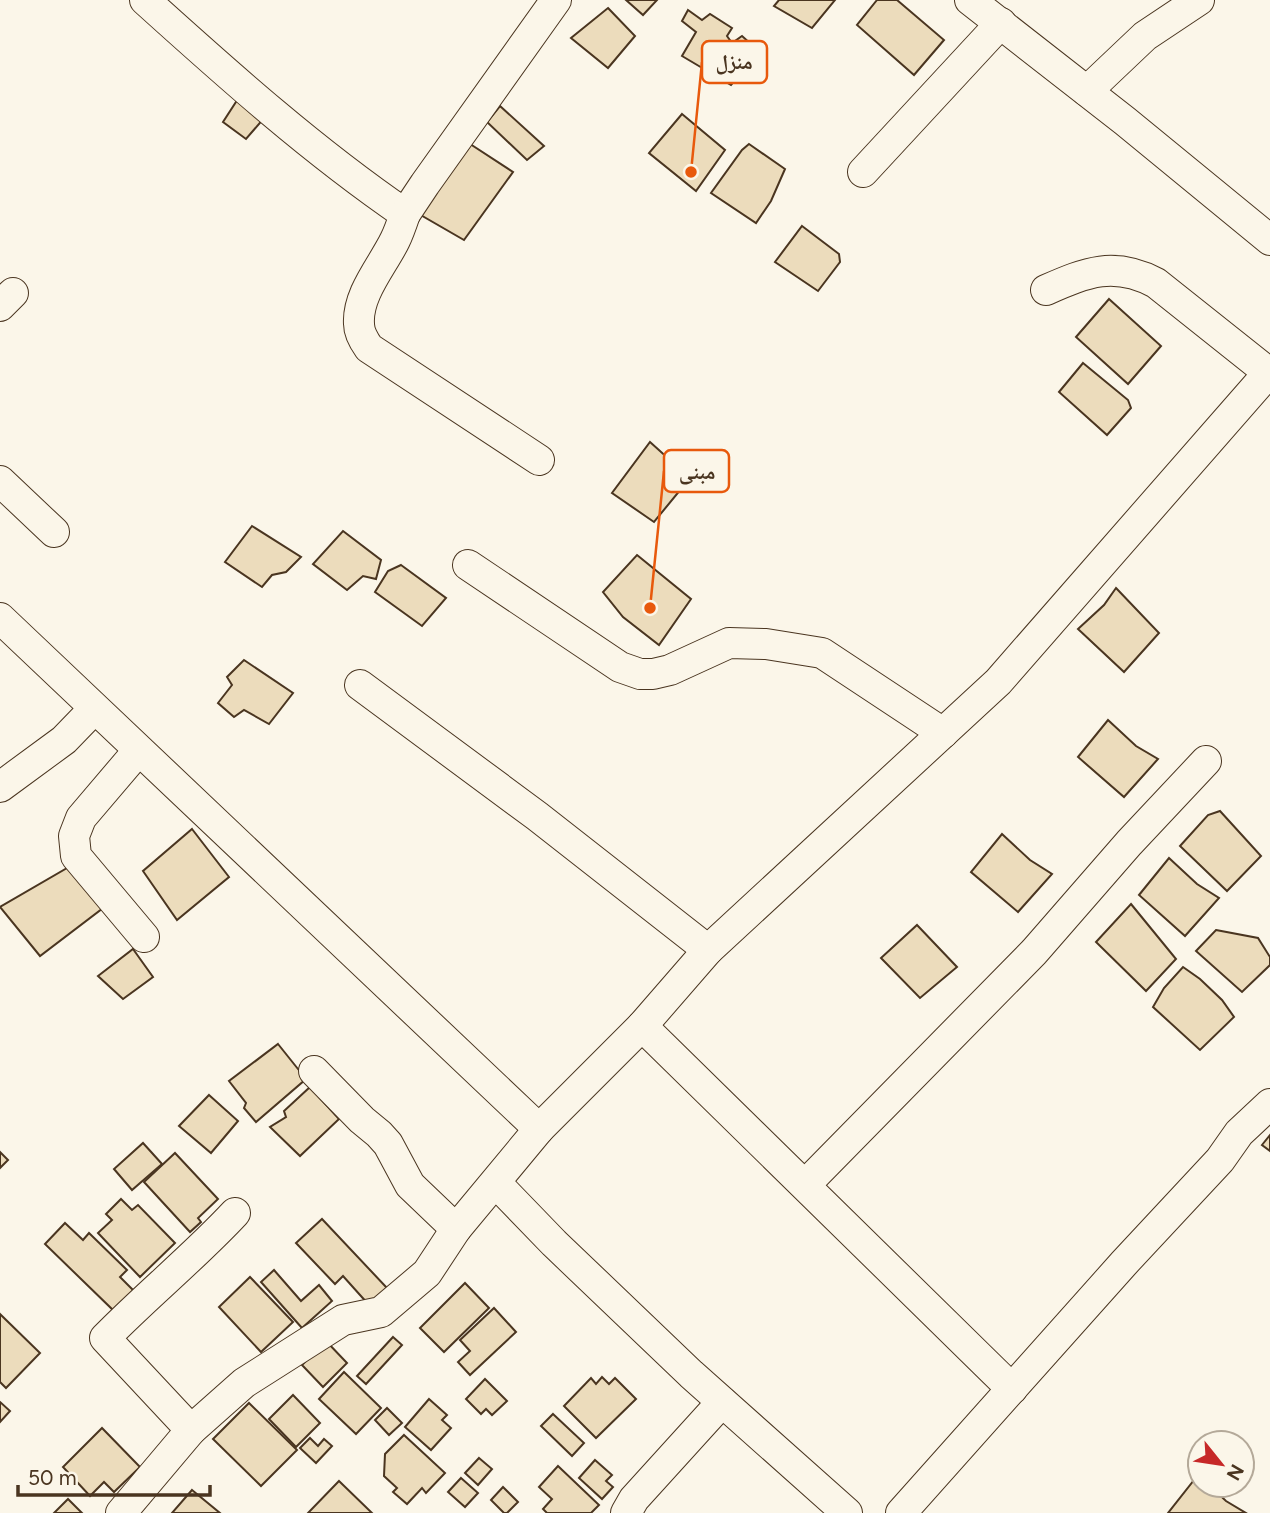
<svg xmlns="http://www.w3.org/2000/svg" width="1270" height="1513" font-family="Figtree,'Noto Naskh Arabic',sans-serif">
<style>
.building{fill:#ecdcbc;stroke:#4a3520;stroke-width:2}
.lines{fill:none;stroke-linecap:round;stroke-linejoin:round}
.minor-casing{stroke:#4a3520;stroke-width:32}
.minor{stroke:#fbf6e9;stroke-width:30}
.leader{fill:none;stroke:#e8590c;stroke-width:2.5}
.callout-dot{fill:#e8590c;stroke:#fbf6e9;stroke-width:2.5}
.callout{fill:#fbf6e9;stroke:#e8590c;stroke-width:2.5}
.callout-label{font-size:21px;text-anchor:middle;font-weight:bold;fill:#4a3520}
</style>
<rect width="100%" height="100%" fill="#fbf6e9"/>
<!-- building -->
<g class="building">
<polygon points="626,0 657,0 643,15"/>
<polygon points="779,0 835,0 812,28 774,6"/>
<polygon points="877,0 897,0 944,40 914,75 857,25"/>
<polygon points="608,8 635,36 608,68 571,38"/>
<polygon points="688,10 702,20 710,14 732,28 727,36 732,43 742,36 760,52 731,85 682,56 696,32 682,21"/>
<polygon points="245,88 271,110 246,139 223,122"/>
<polygon points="500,106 544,146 527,160 487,122"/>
<polygon points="682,114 725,150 696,191 649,153"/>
<polygon points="464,140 513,172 464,240 412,210"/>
<polygon points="749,144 785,169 771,201 756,223 711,193 742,150"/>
<polygon points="802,226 839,254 840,262 818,291 775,262"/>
<polygon points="1109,299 1161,346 1128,384 1076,337"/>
<polygon points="1083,363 1128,400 1131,408 1107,435 1059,392"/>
<polygon points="650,442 690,478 654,522 612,493"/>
<polygon points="252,526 301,557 286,572 272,575 262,587 225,562"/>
<polygon points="343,531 381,560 376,579 363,576 347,590 313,564"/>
<polygon points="637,555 691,599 659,645 623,617 603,592"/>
<polygon points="401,565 446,598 422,626 375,592 388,571"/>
<polygon points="1116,588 1159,633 1124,672 1078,629 1104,605"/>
<polygon points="244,660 293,693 269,724 244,710 234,717 218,703 232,685 227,677"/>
<polygon points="1108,720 1136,746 1158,759 1124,797 1078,757"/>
<polygon points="1220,811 1261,856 1227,891 1180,846 1208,815"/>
<polygon points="192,829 229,877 177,920 143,871"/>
<polygon points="1002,834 1030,860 1052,874 1018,912 971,872"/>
<polygon points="1169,858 1197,884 1219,898 1185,936 1139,895"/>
<polygon points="74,864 107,905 40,956 0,907"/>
<polygon points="1131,904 1176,959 1146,991 1096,942"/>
<polygon points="917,925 957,967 920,998 881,958"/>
<polygon points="1216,930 1258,938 1270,957 1270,965 1242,992 1196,951"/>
<polygon points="133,949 153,977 123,999 98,976"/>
<polygon points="1183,967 1200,979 1222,1000 1234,1017 1200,1050 1153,1007 1164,988"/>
<polygon points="278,1044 306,1079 256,1122 244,1108 246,1103 229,1081"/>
<polygon points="310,1087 339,1119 300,1156 270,1127 286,1117 284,1111"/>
<polygon points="209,1095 238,1121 211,1153 179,1126"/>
<polygon points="1270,1135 1270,1151 1262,1145"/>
<polygon points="143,1143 162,1164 132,1190 114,1169"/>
<polygon points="0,1152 8,1160 0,1168"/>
<polygon points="175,1153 218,1199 198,1218 201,1222 190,1232 144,1182"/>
<polygon points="121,1199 132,1210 138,1205 175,1243 140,1277 98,1233 112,1220 106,1214"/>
<polygon points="322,1219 387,1288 369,1305 343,1276 335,1284 296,1243"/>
<polygon points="65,1223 83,1240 89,1233 127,1270 120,1277 134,1291 114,1311 45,1244"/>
<polygon points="274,1270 301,1301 319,1285 332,1301 302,1328 261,1282"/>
<polygon points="250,1277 293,1322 261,1352 219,1307"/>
<polygon points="465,1283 489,1308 444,1352 420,1328"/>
<polygon points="494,1308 516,1332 470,1375 458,1362 470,1351 460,1340"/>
<polygon points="0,1314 40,1353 6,1388 0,1382"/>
<polygon points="393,1337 402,1345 366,1384 357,1376"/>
<polygon points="326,1341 347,1363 323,1387 302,1365"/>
<polygon points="344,1372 381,1408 356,1434 319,1399"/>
<polygon points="602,1377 609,1384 615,1378 636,1399 596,1438 564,1406 591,1378 596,1384"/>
<polygon points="485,1379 507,1401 492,1415 486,1409 481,1414 466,1399"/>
<polygon points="293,1395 320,1423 296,1447 269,1419"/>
<polygon points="429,1399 447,1415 442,1420 451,1428 431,1450 405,1427"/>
<polygon points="0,1402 10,1411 0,1422"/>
<polygon points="249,1403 297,1450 261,1486 213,1439"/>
<polygon points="387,1408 402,1423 389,1435 375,1420"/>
<polygon points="553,1414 584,1443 572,1456 541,1426"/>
<polygon points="102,1428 140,1467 114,1492 104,1482 90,1496 63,1467"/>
<polygon points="404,1435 445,1473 426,1493 422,1488 407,1504 393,1492 397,1488 384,1476 385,1454"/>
<polygon points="310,1438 318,1446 324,1439 332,1446 316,1463 300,1448"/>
<polygon points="479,1458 492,1469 478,1485 465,1473"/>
<polygon points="595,1460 612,1475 606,1481 613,1487 602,1499 579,1478"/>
<polygon points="558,1466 599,1505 591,1513 547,1513 543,1509 552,1499 539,1487"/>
<polygon points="1198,1475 1200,1477 1200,1485 1209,1485 1226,1501 1246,1513 1168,1513"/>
<polygon points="461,1478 478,1493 465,1507 448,1492"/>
<polygon points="339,1481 372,1513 308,1513"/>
<polygon points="503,1487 518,1502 507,1513 504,1513 491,1500"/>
<polygon points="192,1490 220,1513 172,1513"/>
<polygon points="68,1499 82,1513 54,1513"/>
</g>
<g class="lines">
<!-- minor casing -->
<g class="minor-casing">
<g id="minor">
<path d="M145,0C228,75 313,151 405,214L425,184L556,0"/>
<polyline points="970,0 1125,121 1270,240"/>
<polyline points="1087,91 1145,36 1199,0"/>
<polyline points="863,172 1001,23"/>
<path d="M405,214C402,223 399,232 395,240C383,265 357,294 359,324C359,333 364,341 369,348L539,460"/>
<path d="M1046,290C1087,272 1114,261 1156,283L1269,373"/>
<polyline points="0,306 13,293"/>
<polyline points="0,481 54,532"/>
<polyline points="468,565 620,667 640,674 653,674 670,670 729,643 766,644 822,653 943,733"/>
<polyline points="0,618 539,1129"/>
<polyline points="360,685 537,816 708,950"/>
<polyline points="138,751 81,818 74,836 76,856 144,937"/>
<polyline points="0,787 64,740 94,709"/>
<polyline points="642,1026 1012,1389"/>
<polyline points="314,1071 362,1120 379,1134 388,1144 410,1185 456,1229"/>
<polyline points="496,1183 554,1243 691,1374 847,1513"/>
<polyline points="806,1184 1034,952 1129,843 1206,761"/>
<path d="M191,1430L105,1338C147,1295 194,1257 235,1213"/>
<polyline points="121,1513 191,1430 244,1383 343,1320 381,1312 427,1273 456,1229 539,1129 642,1026 708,950 998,682 1270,371"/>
<polyline points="626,1513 634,1499 722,1402"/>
<polyline points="901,1513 1124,1263 1220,1160 1239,1133 1270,1104"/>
</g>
</g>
<!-- minor -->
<use href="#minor" class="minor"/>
</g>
<!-- callouts -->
<path class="leader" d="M691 172L702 62M650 608L664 471"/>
<g class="callout-dot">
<circle cx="691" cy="172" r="7"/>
<circle cx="650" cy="608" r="7"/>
</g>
<g class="callout">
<rect x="702" y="41" width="65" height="42" rx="7"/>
<rect x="664" y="450" width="65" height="42" rx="7"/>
</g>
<g class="callout-label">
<text x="734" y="69">منزل</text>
<text x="697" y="479">مبنى</text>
</g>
<!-- north arrow -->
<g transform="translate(1221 1464) rotate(120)"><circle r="33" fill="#fbf6e9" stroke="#b4a999" stroke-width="2"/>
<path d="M0-5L12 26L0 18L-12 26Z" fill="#c62828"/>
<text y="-10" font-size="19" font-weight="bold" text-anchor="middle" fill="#4a3520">N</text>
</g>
<!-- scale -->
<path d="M18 1485v10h192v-10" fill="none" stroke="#4a3520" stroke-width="3.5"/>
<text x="28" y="1485" font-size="21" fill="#4a3520" stroke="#fbf6e9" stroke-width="5" paint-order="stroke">50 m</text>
</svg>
